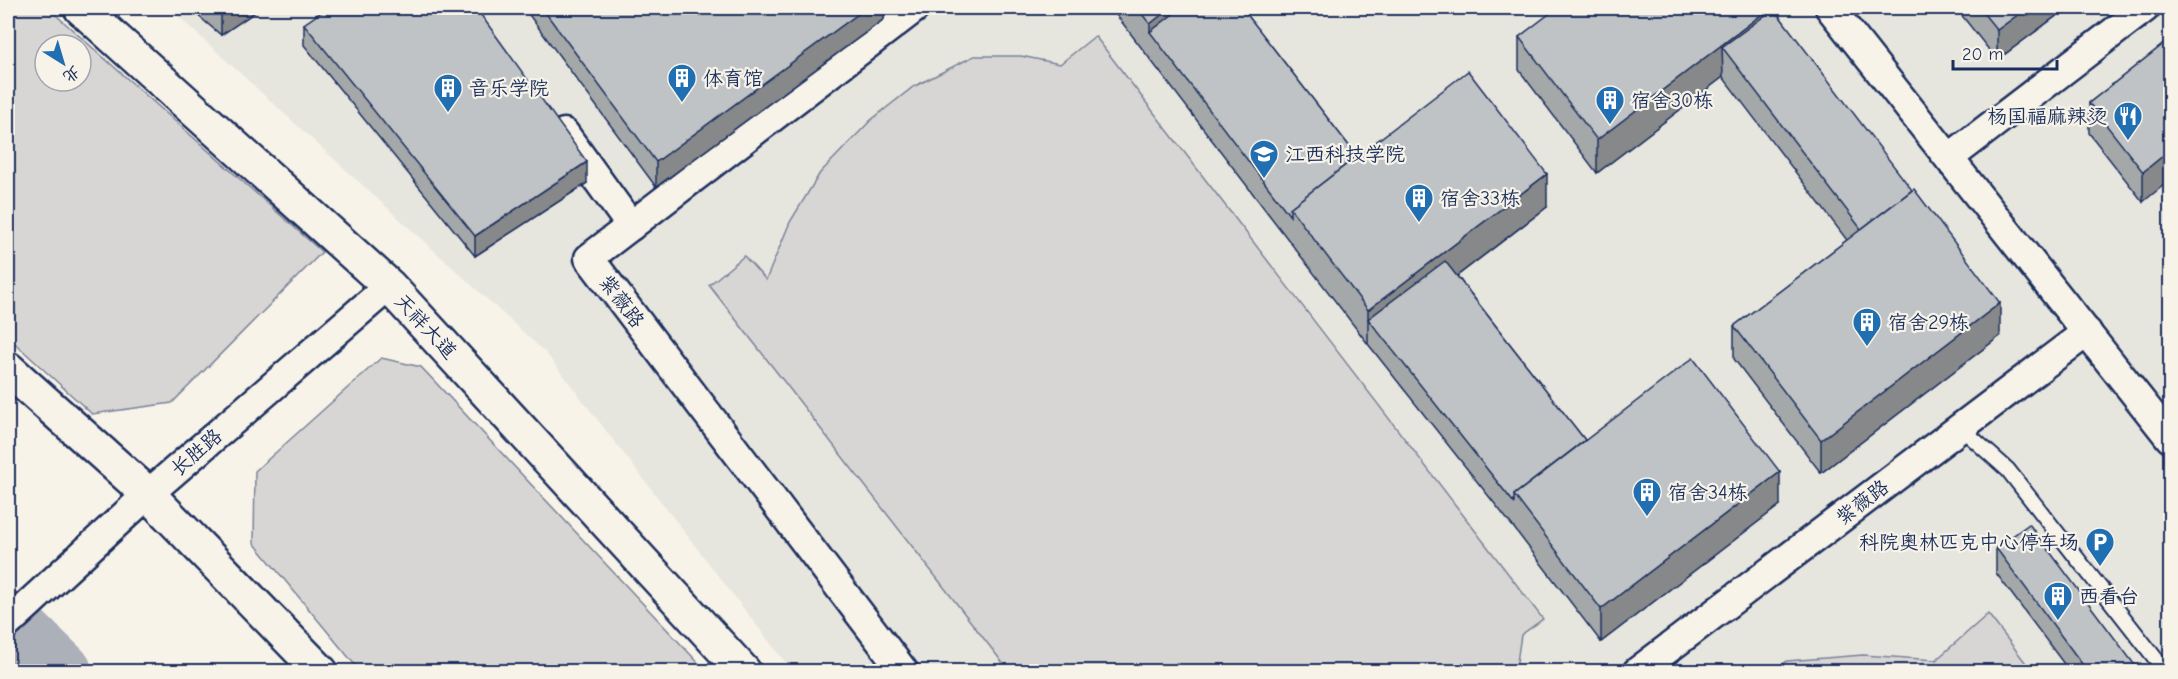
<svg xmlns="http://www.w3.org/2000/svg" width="2178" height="679" font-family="'Comic Neue','LXGW WenKai TC',sans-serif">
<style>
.built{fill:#e6e5de}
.green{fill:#d7d6d4;stroke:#798299;stroke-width:1.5;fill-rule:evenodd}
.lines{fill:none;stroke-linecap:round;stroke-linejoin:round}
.river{stroke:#acb0b9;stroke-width:62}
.service-casing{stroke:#1b2f5e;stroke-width:18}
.minor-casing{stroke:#1b2f5e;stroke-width:33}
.primary-casing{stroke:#1b2f5e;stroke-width:38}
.service{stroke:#f7f3e8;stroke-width:14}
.minor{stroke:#f7f3e8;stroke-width:28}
.primary{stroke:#f7f3e8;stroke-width:33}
.wall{fill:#a5a8a9;stroke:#1b2f5e;stroke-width:1.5}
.shaded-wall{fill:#86888a;stroke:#1b2f5e;stroke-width:1.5}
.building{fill:#c0c3c5;stroke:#1b2f5e;stroke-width:1.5}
.labels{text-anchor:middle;stroke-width:4.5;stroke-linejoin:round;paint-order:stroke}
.poi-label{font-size:20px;fill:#1b2f5e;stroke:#f7f3e8;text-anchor:start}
.street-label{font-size:20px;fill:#1b2f5e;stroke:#f7f3e8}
</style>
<rect width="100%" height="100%" fill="#f7f3e8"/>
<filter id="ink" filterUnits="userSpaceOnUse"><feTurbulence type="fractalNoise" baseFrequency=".0167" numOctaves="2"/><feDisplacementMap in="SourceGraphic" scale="12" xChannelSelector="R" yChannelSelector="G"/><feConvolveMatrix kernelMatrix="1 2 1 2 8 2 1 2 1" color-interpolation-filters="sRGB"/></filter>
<g filter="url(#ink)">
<!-- built -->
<polygon class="built" points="169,8 2170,8 2170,671 792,671 546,353"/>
<!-- green -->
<g class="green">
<path d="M8,8H48L322,252L172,403L92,414L8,337ZM45,45H81V81H45Z"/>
<polygon points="1095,36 1543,619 1521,635 1517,662 1514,671 1009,671 709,285 744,256 766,280 790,222 820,173 871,120 913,87 974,56 1021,56 1060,64"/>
<polygon points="381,358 421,367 706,671 360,671 254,543 255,471"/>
<polygon points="1988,614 2032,671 1773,671 1787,661 1863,655 1936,660"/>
</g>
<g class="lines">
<!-- river -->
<polyline class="river" points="8,621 61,672"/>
<!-- service casing -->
<g class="service-casing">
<polyline id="service" points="1960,427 2008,470 2166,672"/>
</g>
<!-- minor casing -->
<g class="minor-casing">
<g id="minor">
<polyline points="1830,8 2170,438"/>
<polyline points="564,133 631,226"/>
<polyline points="1949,158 2145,8"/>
<polyline points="8,623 148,494 389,286"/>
<polyline points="904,672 589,258 915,8"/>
<polyline points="1637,672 2087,332"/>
</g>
</g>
<!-- primary casing -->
<g class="primary-casing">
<g id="primary">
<polyline points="81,8 389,286 744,672"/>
<polyline points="8,369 148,494 321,672"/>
</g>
</g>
<!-- service -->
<use href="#service" class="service"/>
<!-- minor -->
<use href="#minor" class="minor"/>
<!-- primary -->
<use href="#primary" class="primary"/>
</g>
<!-- wall -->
<g class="wall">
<polygon points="189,8 261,8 221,35"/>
<polygon points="524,8 884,8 884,19 656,187"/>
<polygon points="1111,8 1242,8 1357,156 1547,207 1457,276 1585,440 1780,505 1601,642 1514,528 1368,344"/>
<polygon points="1774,8 2000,336 1821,473 1734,359 1734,326 1847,240 1723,77 1597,173 1519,70 1519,37"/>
<polygon points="1956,8 2067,8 1997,60"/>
<polygon points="304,24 587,183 475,256 304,45"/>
<polygon points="2170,39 2143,202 2089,133 2089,103"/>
<polygon points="1996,548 2140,672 2070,672 1996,573"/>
</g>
<!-- shaded-wall -->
<g class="shaded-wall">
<polygon points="231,8 261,8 221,35 221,15"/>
<polygon points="866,8 884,8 884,19 656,187 656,162"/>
<polygon points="1170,8 1213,8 1150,32 1150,24"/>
<polygon points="1770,8 1774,8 1774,39 1722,47 1723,77 1597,173 1597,140"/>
<polygon points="2027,8 2067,8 1997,60 1997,30"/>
<polygon points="2170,150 2170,180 2143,202 2143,172"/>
<polygon points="587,162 587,183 475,256 475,236"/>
<polygon points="1547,174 1547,207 1381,334 1368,319 1368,344 1368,310"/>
<polygon points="2000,303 2000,336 1821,473 1821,440"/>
<polygon points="1780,472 1780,505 1601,642 1601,609"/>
</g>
<!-- building -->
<g class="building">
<polygon points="213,8 231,8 221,15"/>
<polygon points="327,8 476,8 587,162 475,236 304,24"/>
<polygon points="542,8 866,8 656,162"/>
<polygon points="1137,8 1170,8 1150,24"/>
<polygon points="1181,8 1242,8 1357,156 1290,208 1290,216 1150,32"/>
<polygon points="1557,8 1770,8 1597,140 1519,37"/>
<polygon points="1979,8 2027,8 1997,30"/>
<polygon points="1774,9 1912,190 1861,229 1722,47"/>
<polygon points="2170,39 2170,150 2143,172 2089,103"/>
<polygon points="1468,71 1547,174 1368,310 1290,208"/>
<polygon points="1914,189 2000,303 1821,440 1734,326"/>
<polygon points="1445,261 1585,440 1514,495 1514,503 1368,319"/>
<polygon points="1693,358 1780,472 1601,609 1514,495"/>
<polygon points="2029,524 2140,672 2088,672 1996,548"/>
</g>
</g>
<!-- icons -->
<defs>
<g id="building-pin" transform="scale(1.5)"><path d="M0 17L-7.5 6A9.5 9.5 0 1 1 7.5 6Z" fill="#1f6fb2" stroke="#f7f3e8"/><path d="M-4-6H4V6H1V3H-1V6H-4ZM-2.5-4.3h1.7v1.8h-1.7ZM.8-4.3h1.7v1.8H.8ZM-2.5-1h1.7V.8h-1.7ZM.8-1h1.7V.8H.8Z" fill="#fff"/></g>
<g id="restaurant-pin" transform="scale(1.5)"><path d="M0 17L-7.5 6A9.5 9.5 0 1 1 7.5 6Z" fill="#1f6fb2" stroke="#f7f3e8"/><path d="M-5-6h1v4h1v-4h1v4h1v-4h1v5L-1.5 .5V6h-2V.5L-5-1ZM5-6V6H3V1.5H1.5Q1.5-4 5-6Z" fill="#fff"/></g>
<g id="university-pin" transform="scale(1.5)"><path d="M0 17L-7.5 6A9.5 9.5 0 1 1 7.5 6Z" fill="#1f6fb2" stroke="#f7f3e8"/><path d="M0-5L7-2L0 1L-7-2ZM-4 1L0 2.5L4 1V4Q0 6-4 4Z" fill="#fff"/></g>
<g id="parking-pin" transform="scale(1.5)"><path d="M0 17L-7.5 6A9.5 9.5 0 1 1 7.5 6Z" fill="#1f6fb2" stroke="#f7f3e8"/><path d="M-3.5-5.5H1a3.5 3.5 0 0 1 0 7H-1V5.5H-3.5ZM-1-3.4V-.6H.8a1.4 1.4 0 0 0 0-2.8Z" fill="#fff"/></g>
</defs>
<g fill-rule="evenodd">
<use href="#building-pin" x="682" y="78"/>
<use href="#building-pin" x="448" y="88"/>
<use href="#building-pin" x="1610" y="100"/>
<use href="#restaurant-pin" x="2128" y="116"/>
<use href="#university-pin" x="1264" y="154"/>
<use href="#building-pin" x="1419" y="198"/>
<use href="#building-pin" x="1867" y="322"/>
<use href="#building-pin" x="1647" y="492"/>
<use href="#parking-pin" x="2100" y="542"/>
<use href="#building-pin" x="2058" y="596"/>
</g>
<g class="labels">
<!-- poi labels -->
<g class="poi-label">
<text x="703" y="85">体育馆</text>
<text x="469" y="95">音乐学院</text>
<text x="1631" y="107">宿舍30栋</text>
<text x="2107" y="123" text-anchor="end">杨国福麻辣烫</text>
<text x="1285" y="161">江西科技学院</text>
<text x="1440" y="205">宿舍33栋</text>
<text x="1888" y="329">宿舍29栋</text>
<text x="1668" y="499">宿舍34栋</text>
<text x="2079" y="549" text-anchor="end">科院奥林匹克中心停车场</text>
<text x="2079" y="603">西看台</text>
</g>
<!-- street labels -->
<g class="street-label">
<text transform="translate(622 301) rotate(53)" y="7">紫薇路</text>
<text transform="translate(426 326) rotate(47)" y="7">天祥大道</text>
<text transform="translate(196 452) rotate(-41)" y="7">长胜路</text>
<text transform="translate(1862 502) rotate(-37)" y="7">紫薇路</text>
</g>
</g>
<!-- margin -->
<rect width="2178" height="679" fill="none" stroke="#f7f3e8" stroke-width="30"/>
<rect x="15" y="15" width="2148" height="649" fill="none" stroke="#1b2f5e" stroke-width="2" filter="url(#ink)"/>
<!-- north arrow -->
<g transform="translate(63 63) rotate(143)"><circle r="28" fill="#f7f3e8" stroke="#9fa5b1" stroke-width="1.5"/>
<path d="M0-4.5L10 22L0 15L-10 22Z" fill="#1f6fb2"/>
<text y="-9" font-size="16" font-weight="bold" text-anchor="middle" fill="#1b2f5e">北</text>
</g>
<!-- scale -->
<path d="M1953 60v9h104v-9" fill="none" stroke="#1b2f5e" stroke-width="3"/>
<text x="1962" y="60" font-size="18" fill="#1b2f5e" stroke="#f7f3e8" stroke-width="4.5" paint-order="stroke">20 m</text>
</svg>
